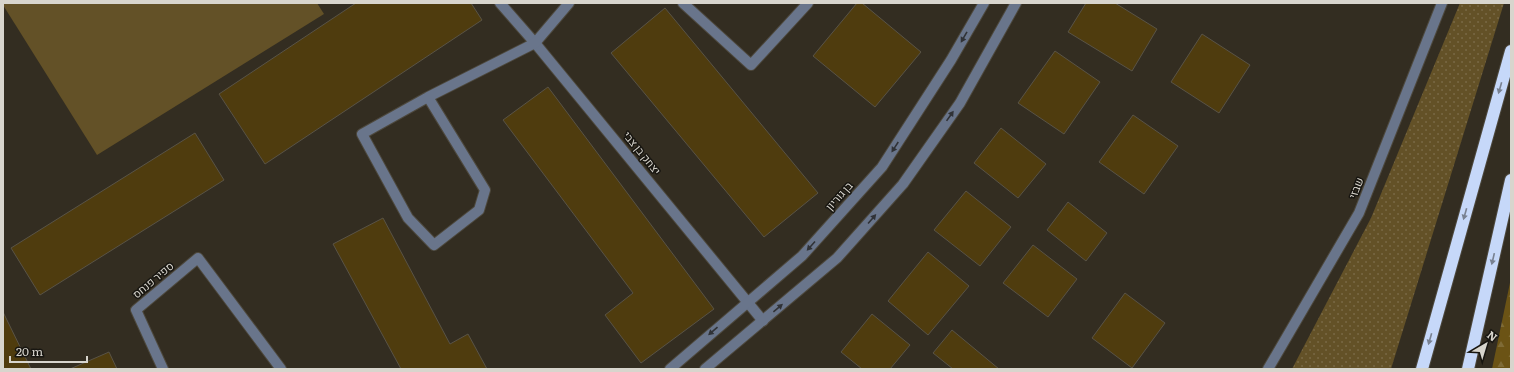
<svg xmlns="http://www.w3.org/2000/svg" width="1514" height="372" font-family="Literata,Heebo,serif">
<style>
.grass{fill:url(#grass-dots)}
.forest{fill:url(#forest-firs)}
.park{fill:#635127}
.building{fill:#4f3c0e;stroke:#595346}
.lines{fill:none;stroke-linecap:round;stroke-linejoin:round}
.minor-casing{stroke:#4d483d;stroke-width:12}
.highway-casing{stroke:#4d483d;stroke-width:14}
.minor{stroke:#69758b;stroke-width:10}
.highway{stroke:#c6d8f9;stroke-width:12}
.oneway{fill:#303236}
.oneway2{fill:#788191}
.labels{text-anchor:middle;stroke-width:3;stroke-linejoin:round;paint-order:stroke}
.street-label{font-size:11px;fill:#d8d5cd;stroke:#181611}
</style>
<defs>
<pattern id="grass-dots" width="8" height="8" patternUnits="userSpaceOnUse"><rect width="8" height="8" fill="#635127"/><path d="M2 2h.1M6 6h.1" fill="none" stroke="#796945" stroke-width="1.8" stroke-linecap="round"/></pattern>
<pattern id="forest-firs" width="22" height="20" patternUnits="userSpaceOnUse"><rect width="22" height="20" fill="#6b5315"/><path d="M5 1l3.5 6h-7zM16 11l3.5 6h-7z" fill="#7f6b36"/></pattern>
</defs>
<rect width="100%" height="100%" fill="#332d21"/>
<!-- grass -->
<polygon class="grass" points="1460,3 1504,3 1391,369 1292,369 1371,218"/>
<!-- forest -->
<polygon class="forest" points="1511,278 1511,369 1492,369"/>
<!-- park -->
<polygon class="park" points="3,3 317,3 324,14 97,155 3,5"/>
<!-- building -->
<g class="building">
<polygon points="356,3 471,3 482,20 265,164 219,94"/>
<polygon points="857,3 862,3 921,52 875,107 813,56"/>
<polygon points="1086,3 1115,3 1157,29 1132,71 1068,32"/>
<polygon points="665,8 818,193 764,237 611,53"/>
<polygon points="1202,34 1250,65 1219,113 1171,82"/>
<polygon points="1055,51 1100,82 1064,134 1018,103"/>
<polygon points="548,87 714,309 641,363 605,315 633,293 503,120"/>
<polygon points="1133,115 1178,146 1144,194 1099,162"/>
<polygon points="1001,128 1046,164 1018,198 974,163"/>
<polygon points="195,133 224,180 40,295 11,248"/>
<polygon points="966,191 1011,227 980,266 934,230"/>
<polygon points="1068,202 1107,233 1086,261 1047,230"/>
<polygon points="383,218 450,344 468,334 487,369 401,369 333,244"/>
<polygon points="1033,245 1077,279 1048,317 1003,283"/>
<polygon points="928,252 969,286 928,335 888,301"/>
<polygon points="1125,293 1165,323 1132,368 1092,338"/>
<polygon points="3,312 31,369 3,369"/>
<polygon points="872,314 910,345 890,369 862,369 841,352"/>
<polygon points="952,330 999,369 953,369 933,353"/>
<polygon points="109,352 117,369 70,369"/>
</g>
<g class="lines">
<!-- minor casing -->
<g class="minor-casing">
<g id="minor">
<polyline points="500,3 535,43 763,321"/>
<polyline points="683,3 751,65 808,3"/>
<polyline points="428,97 485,190 479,210 434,245 408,218 362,134 428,97 535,43 569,3"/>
<polyline points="163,369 136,310 198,258 281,369"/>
<polyline points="670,369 802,256 882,167 951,60 984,3"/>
<polyline points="705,369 837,258 903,184 960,103 1016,3"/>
<polyline points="1268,369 1359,213 1442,3"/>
</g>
</g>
<!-- highway casing -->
<g class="highway-casing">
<g id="highway">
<polyline points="1422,369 1511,51"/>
<polyline points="1468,369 1511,180"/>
</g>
</g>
<!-- minor -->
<use href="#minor" class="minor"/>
<!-- highway -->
<use href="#highway" class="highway"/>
</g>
<!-- one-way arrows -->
<defs><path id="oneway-solid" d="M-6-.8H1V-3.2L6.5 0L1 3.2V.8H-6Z"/></defs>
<g class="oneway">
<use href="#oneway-solid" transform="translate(964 37) rotate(120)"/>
<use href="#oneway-solid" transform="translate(950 116) rotate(-55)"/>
<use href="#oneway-solid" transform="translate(895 147) rotate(123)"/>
<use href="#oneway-solid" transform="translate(872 219) rotate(-49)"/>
<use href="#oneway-solid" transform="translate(811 246) rotate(132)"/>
<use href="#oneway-solid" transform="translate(778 308) rotate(-40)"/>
<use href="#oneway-solid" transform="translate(713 331) rotate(139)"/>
</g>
<g class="oneway2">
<use href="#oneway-solid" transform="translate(1500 88) rotate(106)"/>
<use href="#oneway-solid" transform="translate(1465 214) rotate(106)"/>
<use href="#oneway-solid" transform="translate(1493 259) rotate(103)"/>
<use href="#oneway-solid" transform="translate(1430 339) rotate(106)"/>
</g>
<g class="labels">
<!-- street labels -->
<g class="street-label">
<text transform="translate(642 153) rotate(51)" y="4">יצחק בן צבי</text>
<text transform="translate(1356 188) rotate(-68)" y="4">שבזי</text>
<text transform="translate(839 196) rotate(-48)" y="4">בן גוריון</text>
<text transform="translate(153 280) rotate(-40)" y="4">ספיר פנחס</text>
</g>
</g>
<!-- border -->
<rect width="1514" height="372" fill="none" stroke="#d8d5cd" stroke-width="8"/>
<!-- north arrow -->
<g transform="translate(1486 344) rotate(38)" stroke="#181611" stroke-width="3" paint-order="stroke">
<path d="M0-3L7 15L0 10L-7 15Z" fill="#d8d5cd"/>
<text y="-6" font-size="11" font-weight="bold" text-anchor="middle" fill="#d8d5cd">N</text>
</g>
<!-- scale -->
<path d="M10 356v6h77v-6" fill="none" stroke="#d8d5cd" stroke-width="2"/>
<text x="16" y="356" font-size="12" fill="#d8d5cd" stroke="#181611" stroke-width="3" paint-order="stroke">20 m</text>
</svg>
